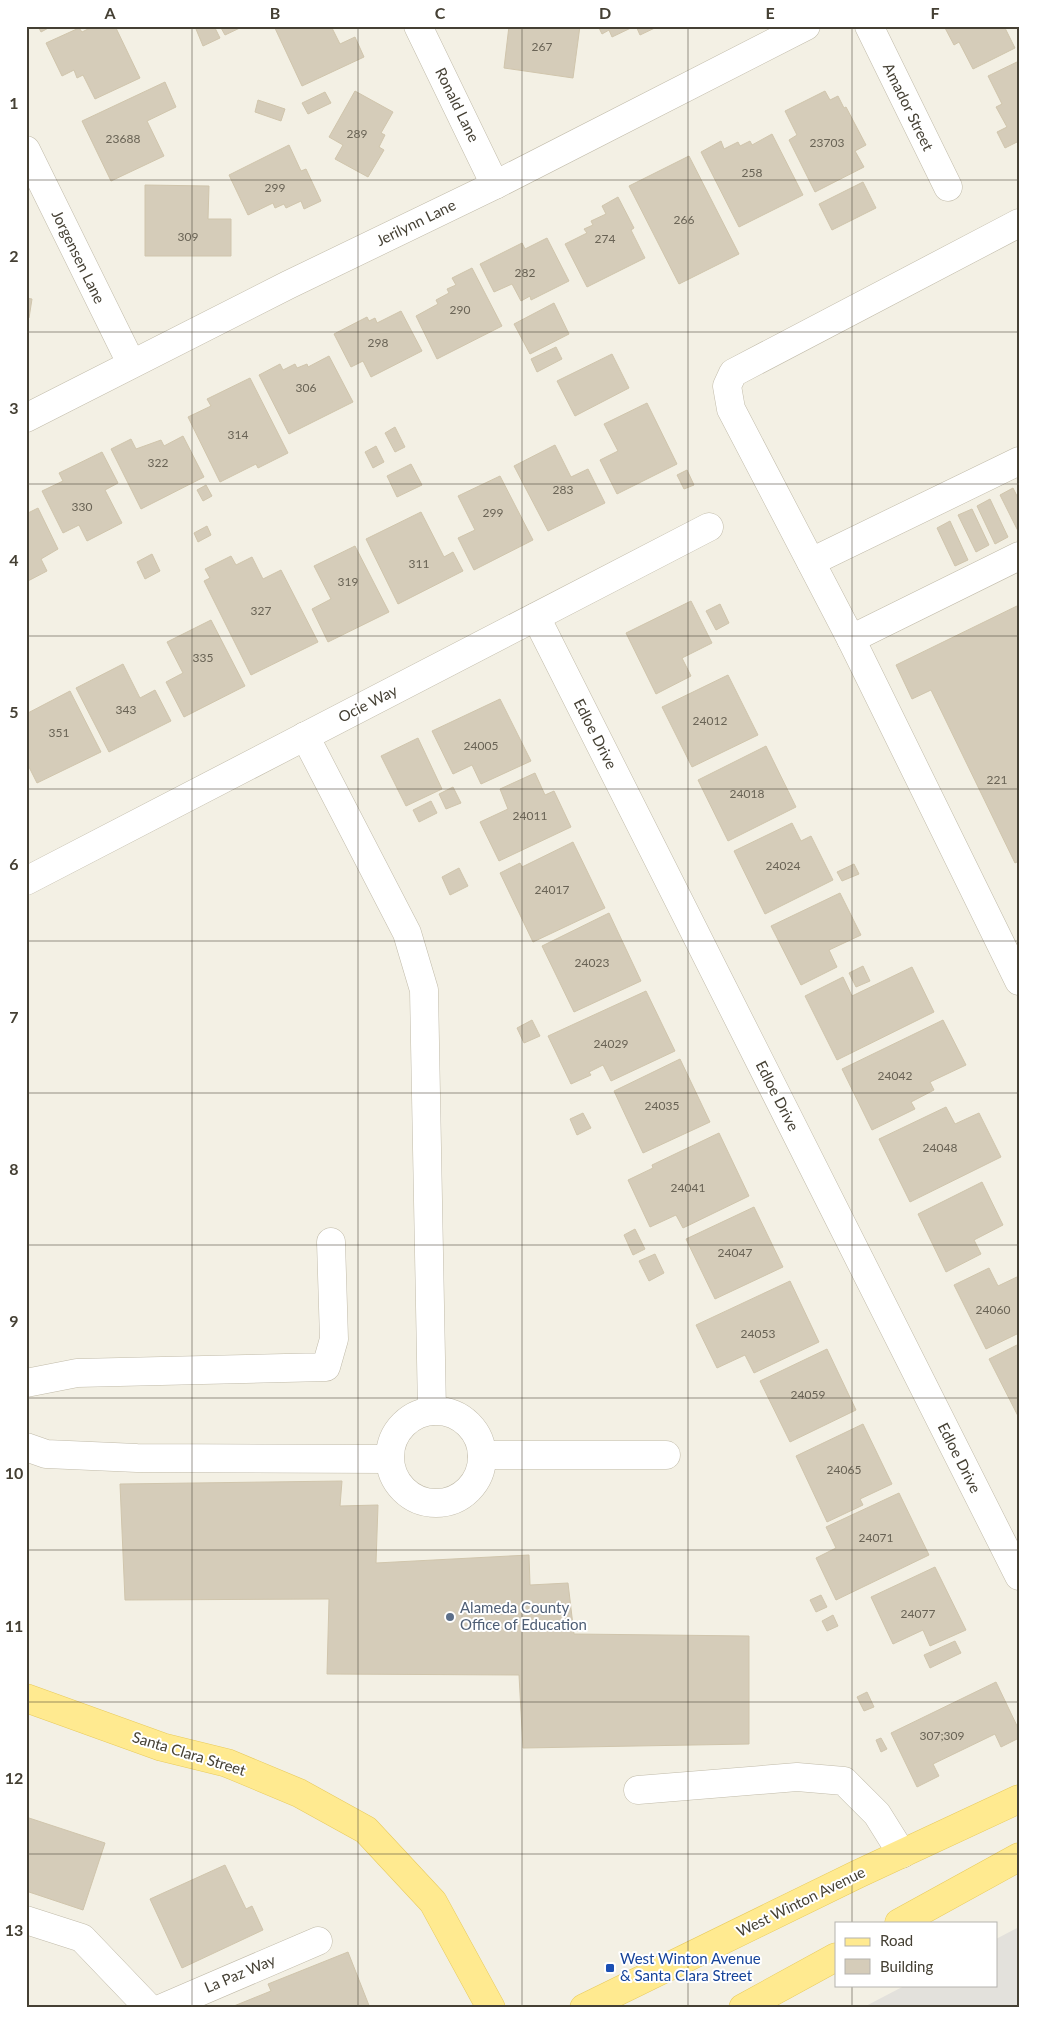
<svg xmlns="http://www.w3.org/2000/svg" width="1045" height="2034" font-family="Lato,sans-serif">
<style>
.parking{fill:#e3e1dc}
.building{fill:#d5ccb9;stroke:#d0c5ac}
.lines{fill:none;stroke-linecap:round;stroke-linejoin:round}
.minor-casing{stroke:#c1bba9;stroke-width:29}
.major-casing{stroke:#e8cb5d;stroke-width:29}
.minor{stroke:#fff;stroke-width:28}
.major{stroke:#ffea90;stroke-width:28}
.grid{fill:none;stroke:#454034;stroke-width:1;stroke-opacity:0.55}
.service-dot{fill:#5c6f8a;stroke:#fff;stroke-width:2}
.transit-dot{fill:#1a4fb4;stroke:#fff;stroke-width:2}
.labels{text-anchor:middle;stroke-width:4;stroke-linejoin:round;paint-order:stroke}
.number-label{font-size:12px;fill:#696355}
.street-label{font-size:15px;fill:#454034;stroke:#fff}
.service-label{font-size:15px;fill:#4e5e75;stroke:#fff;text-anchor:start}
.transit-label{font-size:15px;fill:#164399;stroke:#fff;text-anchor:start}
.neatline{fill:none;stroke:#454034;stroke-width:2}
.grid-label{font-size:16px;text-anchor:middle;font-weight:bold;fill:#454034}
</style>
<rect width="100%" height="100%" fill="#f3f0e4"/>
<!-- parking -->
<polygon class="parking" points="1019,1927 1019,2008 862,2008 906,1985 996,1985 996,1939"/>
<!-- building -->
<g class="building">
<polygon points="38,26 52,26 41,32"/>
<polygon points="94,26 115,26 140,78 95,99 83,75 77,78 74,70 62,76 46,43 79,28 82,32"/>
<polygon points="201,26 214,26 220,38 203,46 196,29"/>
<polygon points="220,26 244,26 225,35"/>
<polygon points="274,26 331,26 340,44 355,37 364,57 302,86"/>
<polygon points="509,26 580,26 573,78 504,68"/>
<polygon points="598,26 635,26 612,37 609,30 602,34"/>
<polygon points="636,26 659,26 640,35"/>
<polygon points="944,26 1004,26 1015,48 973,69 959,42 954,45"/>
<polygon points="1019,61 1019,141 1005,148 997,132 1007,127 996,107 1002,104 988,76"/>
<polygon points="165,82 176,107 147,121 164,156 111,181 82,121"/>
<polygon points="355,91 393,112 381,133 385,135 379,147 384,150 368,177 335,159 343,145 329,137"/>
<polygon points="825,91 830,100 838,96 844,108 846,107 866,145 855,151 864,167 815,192 789,140 797,135 785,111"/>
<polygon points="325,92 331,103 308,114 302,103"/>
<polygon points="258,100 285,109 281,121 255,112"/>
<polygon points="772,134 803,195 739,227 701,152 721,141 724,149 738,142 740,146 750,141 752,145"/>
<polygon points="289,145 301,171 306,169 321,201 304,209 301,201 286,208 284,204 275,208 273,203 248,215 229,175"/>
<polygon points="689,156 739,254 679,284 629,186"/>
<polygon points="863,182 876,208 832,230 819,204"/>
<polygon points="145,185 209,186 208,219 231,219 231,256 145,256"/>
<polygon points="618,197 634,228 631,230 645,258 587,287 565,244 587,233 584,229 593,225 591,221 606,214 602,206"/>
<polygon points="547,238 569,281 531,300 530,296 521,301 512,284 494,292 480,264 522,243 525,249"/>
<polygon points="472,268 502,326 437,359 416,316 438,304 436,300 449,293 447,289 456,285 452,278"/>
<polygon points="26,298 32,299 29,318 26,318"/>
<polygon points="554,303 569,334 530,354 514,324"/>
<polygon points="401,311 422,351 371,377 363,361 351,367 334,334 367,317 369,321 375,318 377,323"/>
<polygon points="556,347 562,359 537,372 531,359"/>
<polygon points="612,354 629,388 575,416 557,381"/>
<polygon points="329,356 353,402 289,434 259,375 280,364 283,370 295,364 297,368 307,364 308,367"/>
<polygon points="250,378 288,453 258,468 256,464 220,482 188,417 211,406 207,399"/>
<polygon points="647,403 677,464 617,494 600,460 618,451 604,424"/>
<polygon points="395,427 405,447 395,452 385,433"/>
<polygon points="183,436 204,477 141,509 111,449 131,439 136,449 161,440 164,446"/>
<polygon points="555,445 571,477 588,469 605,503 548,531 514,466"/>
<polygon points="376,446 384,462 373,468 365,452"/>
<polygon points="102,452 118,483 105,490 122,523 87,541 79,525 63,533 42,491 63,481 59,473"/>
<polygon points="411,464 422,485 397,497 387,476"/>
<polygon points="687,470 694,485 684,489 677,475"/>
<polygon points="500,476 533,540 474,570 458,538 475,530 458,496"/>
<polygon points="206,485 212,496 203,501 197,490"/>
<polygon points="1013,488 1019,500 1018,531 1000,495"/>
<polygon points="990,499 1008,537 995,544 977,506"/>
<polygon points="38,508 58,549 41,559 47,571 26,582 26,514"/>
<polygon points="972,509 989,545 976,552 958,515"/>
<polygon points="421,512 444,557 453,552 463,571 398,604 366,539"/>
<polygon points="950,521 968,560 955,566 937,528"/>
<polygon points="207,526 211,535 198,542 194,533"/>
<polygon points="355,546 389,612 328,642 312,609 331,599 314,566"/>
<polygon points="152,554 160,571 145,579 137,562"/>
<polygon points="231,556 236,565 252,557 263,579 281,570 318,642 251,675 204,581 210,578 205,569"/>
<polygon points="691,601 712,643 682,658 691,676 656,694 626,633"/>
<polygon points="720,604 729,623 716,630 706,611"/>
<polygon points="1019,605 1019,861 1015,863 931,690 912,699 896,665"/>
<polygon points="211,620 245,686 184,717 166,682 183,673 167,642"/>
<polygon points="123,664 140,698 155,690 171,721 109,752 76,688"/>
<polygon points="728,675 758,735 692,767 662,707"/>
<polygon points="70,691 101,752 37,783 26,761 26,714"/>
<polygon points="500,699 531,761 481,784 472,765 453,774 432,731"/>
<polygon points="418,738 442,789 406,806 381,756"/>
<polygon points="766,746 796,807 728,841 698,780"/>
<polygon points="535,773 545,795 554,791 571,827 499,861 480,822 508,809 500,789"/>
<polygon points="453,787 461,803 446,809 439,794"/>
<polygon points="431,801 437,813 419,822 413,810"/>
<polygon points="792,823 801,841 811,836 833,880 765,914 734,851"/>
<polygon points="573,842 605,908 533,942 500,873 520,863 522,867"/>
<polygon points="854,864 859,874 842,881 837,872"/>
<polygon points="459,868 468,886 450,895 442,877"/>
<polygon points="840,893 861,935 829,950 837,967 801,985 771,926"/>
<polygon points="609,913 641,981 574,1012 542,946"/>
<polygon points="863,966 870,981 856,987 849,973"/>
<polygon points="912,967 934,1012 837,1060 805,996 843,977 852,996"/>
<polygon points="646,991 675,1051 611,1081 603,1065 589,1072 591,1075 571,1084 548,1036"/>
<polygon points="532,1020 540,1036 524,1043 517,1028"/>
<polygon points="943,1020 966,1065 930,1082 934,1090 911,1102 915,1109 872,1130 842,1069"/>
<polygon points="680,1059 710,1122 643,1153 614,1091"/>
<polygon points="946,1107 955,1124 979,1113 1001,1157 910,1202 879,1139"/>
<polygon points="583,1113 591,1128 577,1135 570,1119"/>
<polygon points="719,1133 749,1196 683,1228 676,1215 650,1227 628,1180 653,1168 652,1165"/>
<polygon points="982,1182 1003,1225 974,1240 981,1254 946,1272 918,1214"/>
<polygon points="754,1207 783,1267 715,1299 686,1239"/>
<polygon points="635,1229 645,1249 633,1255 624,1235"/>
<polygon points="655,1254 664,1273 649,1281 639,1261"/>
<polygon points="989,1268 998,1286 1019,1276 1019,1333 986,1349 954,1285"/>
<polygon points="790,1281 819,1342 754,1373 745,1355 717,1368 696,1325"/>
<polygon points="1019,1344 1019,1418 989,1359"/>
<polygon points="827,1349 856,1410 790,1442 760,1381"/>
<polygon points="863,1424 892,1484 860,1499 863,1505 827,1522 796,1456"/>
<polygon points="342,1481 340,1506 378,1505 376,1563 529,1555 530,1585 568,1583 574,1634 749,1636 749,1744 523,1748 519,1675 327,1674 329,1599 125,1600 120,1484"/>
<polygon points="899,1493 929,1555 836,1600 816,1558 836,1548 826,1527"/>
<polygon points="935,1567 966,1630 930,1646 923,1630 893,1644 871,1597"/>
<polygon points="821,1595 827,1607 816,1612 810,1600"/>
<polygon points="833,1615 838,1626 827,1631 822,1621"/>
<polygon points="955,1641 961,1653 930,1668 924,1655"/>
<polygon points="996,1682 1019,1730 1019,1738 1001,1747 995,1734 933,1764 939,1776 917,1787 891,1733"/>
<polygon points="867,1692 874,1707 864,1711 857,1697"/>
<polygon points="881,1738 887,1749 881,1752 876,1740"/>
<polygon points="26,1817 105,1843 83,1910 26,1891"/>
<polygon points="225,1865 246,1909 252,1906 263,1930 182,1968 150,1899"/>
<polygon points="348,1952 370,2008 229,2008 271,1991 268,1984"/>
</g>
<g class="lines">
<!-- minor casing -->
<g class="minor-casing">
<g id="minor">
<polyline points="418,26 495,185"/>
<polyline points="869,26 948,187"/>
<polyline points="26,150 131,363"/>
<polyline points="1019,223 733,373 727,386 731,409 851,639 1019,981"/>
<polyline points="26,418 288,285 495,185 806,26"/>
<polyline points="811,562 1019,461"/>
<polyline points="536,617 1019,1576"/>
<polyline points="851,639 1019,556"/>
<polyline points="305,736 407,933 424,990 432,1411"/>
<polyline points="26,881 709,527"/>
<polyline points="26,1383 77,1373 326,1367 334,1339 331,1242"/>
<circle cx="436" cy="1457" r="46"/>
<polyline points="26,1447 46,1454 137,1458 389,1459"/>
<polyline points="482,1455 666,1455"/>
<polyline points="638,1790 797,1777 844,1781 877,1814 902,1854"/>
<polyline points="26,1920 82,1938 149,2008"/>
<polyline points="162,2008 318,1941"/>
</g>
</g>
<!-- major casing -->
<g class="major-casing">
<g id="major">
<polyline points="26,1698 162,1747 227,1763 299,1793 366,1830 433,1902 491,2008"/>
<polyline points="899,1923 1019,1857"/>
<polyline points="584,2008 858,1874 1019,1799"/>
<polyline points="743,2008 836,1957"/>
</g>
</g>
<!-- minor -->
<use href="#minor" class="minor"/>
<!-- major -->
<use href="#major" class="major"/>
</g>
<!-- grid -->
<path class="grid" d="M192,26V2008M358,26V2008M522,26V2008M688,26V2008M852,26V1923M26,180H1019M26,332H1019M26,484H1019M26,636H1019M26,789H1019M26,941H1019M26,1093H1019M26,1245H1019M26,1398H1019M26,1550H1019M26,1702H1019M26,1854H1019M852,1985V2008"/>
<!-- markers -->
<circle class="service-dot" cx="450" cy="1617" r="5"/>
<rect class="transit-dot" x="605" y="1963" width="10" height="10" rx="2.5"/>
<g class="labels">
<!-- number labels -->
<g class="number-label">
<text x="542" y="51">267</text>
<text x="357" y="138">289</text>
<text x="123" y="143">23688</text>
<text x="827" y="147">23703</text>
<text x="752" y="177">258</text>
<text x="275" y="192">299</text>
<text x="684" y="224">266</text>
<text x="188" y="241">309</text>
<text x="605" y="243">274</text>
<text x="525" y="277">282</text>
<text x="460" y="314">290</text>
<text x="378" y="347">298</text>
<text x="306" y="392">306</text>
<text x="238" y="439">314</text>
<text x="158" y="467">322</text>
<text x="563" y="494">283</text>
<text x="82" y="511">330</text>
<text x="493" y="517">299</text>
<text x="419" y="568">311</text>
<text x="348" y="586">319</text>
<text x="261" y="615">327</text>
<text x="203" y="662">335</text>
<text x="126" y="714">343</text>
<text x="710" y="725">24012</text>
<text x="59" y="737">351</text>
<text x="481" y="750">24005</text>
<text x="997" y="784">221</text>
<text x="747" y="798">24018</text>
<text x="530" y="820">24011</text>
<text x="783" y="870">24024</text>
<text x="552" y="894">24017</text>
<text x="592" y="967">24023</text>
<text x="611" y="1048">24029</text>
<text x="895" y="1080">24042</text>
<text x="662" y="1110">24035</text>
<text x="940" y="1152">24048</text>
<text x="688" y="1192">24041</text>
<text x="735" y="1257">24047</text>
<text x="993" y="1314">24060</text>
<text x="758" y="1338">24053</text>
<text x="808" y="1399">24059</text>
<text x="844" y="1474">24065</text>
<text x="876" y="1542">24071</text>
<text x="918" y="1618">24077</text>
<text x="942" y="1740">307;309</text>
</g>
<!-- street labels -->
<g class="street-label">
<text transform="translate(457 105) rotate(64)" y="5">Ronald Lane</text>
<text transform="translate(908 107) rotate(64)" y="5">Amador Street</text>
<text transform="translate(416 223) rotate(-26)" y="5">Jerilynn Lane</text>
<text transform="translate(78 257) rotate(64)" y="5">Jorgensen Lane</text>
<text transform="translate(368 704) rotate(-27)" y="5">Ocie Way</text>
<text transform="translate(595 734) rotate(63)" y="5">Edloe Drive</text>
<text transform="translate(777 1096) rotate(63)" y="5">Edloe Drive</text>
<text transform="translate(959 1458) rotate(63)" y="5">Edloe Drive</text>
<text transform="translate(189 1754) rotate(17)" y="5">Santa Clara Street</text>
<text transform="translate(801 1902) rotate(-26)" y="5">West Winton Avenue</text>
<text transform="translate(240 1974) rotate(-23)" y="5">La Paz Way</text>
</g>
<!-- service labels -->
<g class="service-label">
<text x="460" y="1613">Alameda County<tspan x="460" dy="17">Office of Education</tspan></text>
</g>
<!-- transit labels -->
<g class="transit-label">
<text x="620" y="1964">West Winton Avenue<tspan x="620" dy="17">&amp; Santa Clara Street</tspan></text>
</g>
</g>
<!-- border -->
<rect width="1045" height="2034" fill="none" stroke="#ffffff" stroke-width="55"/>
<!-- legend -->
<rect x="835" y="1922" width="162" height="65" fill="#ffffff" stroke="#b5b3ae"/>
<rect x="845" y="1938" width="25" height="8" fill="#ffea90" stroke="#b5b3ae"/>
<text x="880" y="1946" font-size="15" fill="#454034">Road</text>
<rect x="845" y="1959" width="25" height="15" fill="#d5ccb9" stroke="#b5b3ae"/>
<text x="880" y="1972" font-size="15" fill="#454034">Building</text>
<rect x="28" y="28" width="990" height="1978" class="neatline"/>
<g class="grid-label">
<text x="110" y="19">A</text>
<text x="275" y="19">B</text>
<text x="440" y="19">C</text>
<text x="605" y="19">D</text>
<text x="770" y="19">E</text>
<text x="935" y="19">F</text>
<text x="14" y="109">1</text>
<text x="14" y="262">2</text>
<text x="14" y="414">3</text>
<text x="14" y="566">4</text>
<text x="14" y="718">5</text>
<text x="14" y="870">6</text>
<text x="14" y="1023">7</text>
<text x="14" y="1175">8</text>
<text x="14" y="1327">9</text>
<text x="14" y="1479">10</text>
<text x="14" y="1632">11</text>
<text x="14" y="1784">12</text>
<text x="14" y="1936">13</text>
</g>
</svg>
